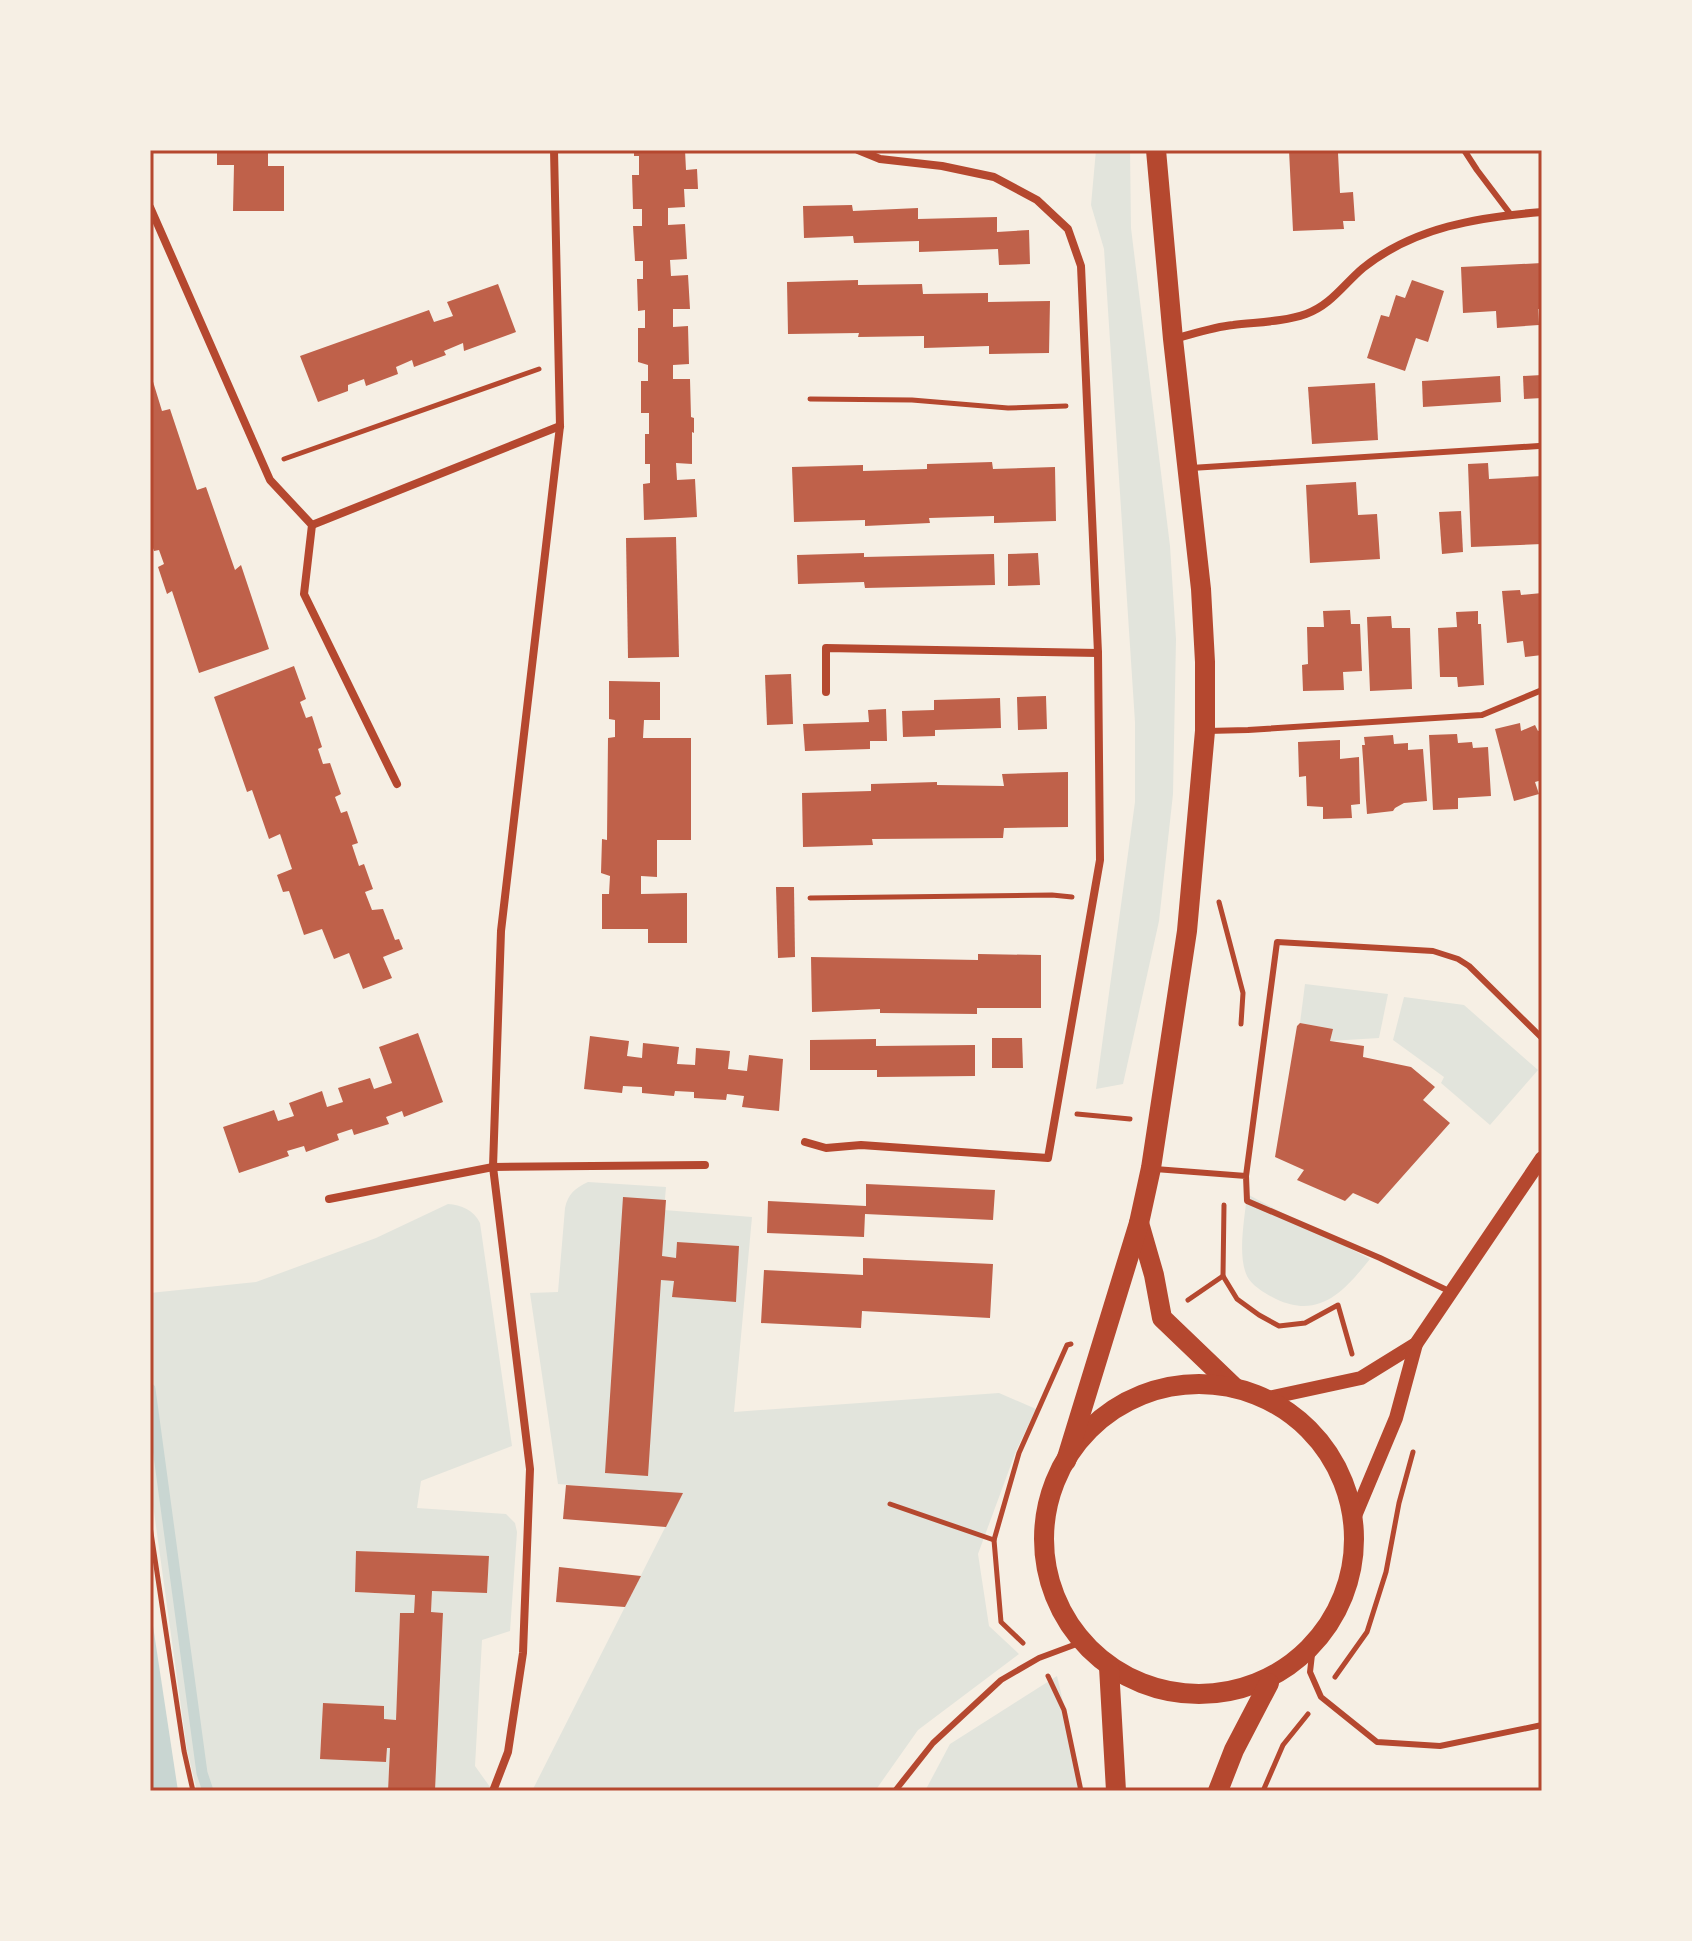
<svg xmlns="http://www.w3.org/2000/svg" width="1692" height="1941" font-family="'Times New Roman',serif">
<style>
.green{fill:#e2e4dc}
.water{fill:#c9d6d2}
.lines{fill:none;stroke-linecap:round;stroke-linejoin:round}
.stream{stroke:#c9d6d2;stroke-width:11}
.building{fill:#bf614a}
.path{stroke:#b5482f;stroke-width:5}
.service{stroke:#b5482f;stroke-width:6}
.minor{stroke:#b5482f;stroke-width:8}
.tertiary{stroke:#b5482f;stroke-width:14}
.primary{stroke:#b5482f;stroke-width:20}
.neatline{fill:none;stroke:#b5482f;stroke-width:3}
</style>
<rect width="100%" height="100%" fill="#f6efe4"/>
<!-- green -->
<g class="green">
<polygon points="1096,150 1130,150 1131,228 1170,546 1176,639 1173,794 1159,921 1123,1084 1096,1089 1135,802 1135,722 1104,249 1091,205"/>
<polygon points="1305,984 1388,994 1379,1038 1330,1041 1332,1029 1300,1023"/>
<polygon points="1404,997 1464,1005 1538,1070 1490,1125 1441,1083 1444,1077 1393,1040"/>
<path d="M588,1182L666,1187L664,1210L752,1217L734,1412L999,1393L1036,1409L1016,1451L978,1554L989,1626L1019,1654L918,1730L875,1791H532L682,1494L558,1484L530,1293L558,1292L565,1208C568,1194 575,1188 588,1182Z"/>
<path d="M1247,1194L1370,1259C1345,1290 1320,1320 1276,1299C1266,1294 1252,1286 1247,1276C1237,1255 1245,1217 1247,1194Z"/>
<path d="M448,1204C461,1205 474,1210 480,1223L512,1446L421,1481L417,1508L506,1514L515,1523L517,1532L510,1631L482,1640L475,1766L490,1787L489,1791H435L443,1614L431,1612L432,1591L487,1593L489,1557L357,1551L355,1592L415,1595L414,1613H400L396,1720L384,1719V1706L323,1703L320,1758L386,1762L387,1748H390L388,1791H197L187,1750L150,1483V1293L256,1282L376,1238Z"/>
<polygon points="1057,1676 1084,1791 925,1791 950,1744"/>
</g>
<!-- water -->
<polygon class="water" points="150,1606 178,1791 150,1791"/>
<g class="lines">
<!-- stream -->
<polyline class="stream" points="150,1389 202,1773 208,1791"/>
</g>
<!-- building -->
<g class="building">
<polygon points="217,150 268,150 268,166 284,166 284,211 233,211 234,165 217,165"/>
<polygon points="634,150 685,150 686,170 697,169 698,189 684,189 685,207 668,208 668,225 685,224 687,259 670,260 671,276 688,275 690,309 673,309 673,327 688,326 689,364 673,365 673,379 690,379 691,417 694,418 694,433 692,432 692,464 676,463 677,480 695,479 697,517 644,520 643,484 650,483 650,464 645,464 645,434 649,434 649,413 641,413 641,381 648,381 648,365 638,362 638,328 645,328 645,310 638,311 637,279 643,279 643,261 635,261 633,226 642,226 642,209 633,209 632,175 639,175 639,156 634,156"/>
<polygon points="1289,150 1345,150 1345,152 1338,153 1340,193 1353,192 1355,221 1343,221 1344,229 1293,231"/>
<polygon points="852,205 853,211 918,208 918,219 997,217 997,232 1029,230 1030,264 999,265 998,249 919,252 919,241 854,243 853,236 804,238 803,206"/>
<polygon points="1542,263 1542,309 1538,309 1539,325 1497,328 1496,311 1463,313 1461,267"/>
<polygon points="858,280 858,285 922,284 923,294 988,293 988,302 1050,301 1049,353 989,354 989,346 924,348 924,336 858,337 859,333 788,334 787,282"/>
<polygon points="1412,280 1444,291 1428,342 1416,338 1405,371 1367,358 1381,315 1389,317 1396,295 1405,298"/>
<polygon points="498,284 516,332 464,351 463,343 444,351 446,355 414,367 412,360 396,367 398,374 366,386 364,379 348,385 348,391 318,402 300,356 429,310 434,322 453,316 447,302"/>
<polygon points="151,375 162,411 170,409 197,490 206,487 235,570 241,565 269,649 199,673 172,591 167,594 158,567 164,564 159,550 154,551 150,540"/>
<polygon points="1542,375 1542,398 1524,399 1523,376"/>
<polygon points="1500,376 1501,402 1423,407 1422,381"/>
<polygon points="1375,383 1378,440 1312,444 1308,387"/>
<polygon points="992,462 993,469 1055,467 1056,521 994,523 994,516 929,518 930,523 865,526 865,520 794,522 792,467 863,465 863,471 927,469 927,464"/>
<polygon points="1488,463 1489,479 1542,476 1542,544 1471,547 1468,464"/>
<polygon points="1356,482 1358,515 1377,514 1380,559 1310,563 1306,485"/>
<polygon points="1461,511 1463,552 1442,554 1439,512"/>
<polygon points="676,537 679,657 628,658 626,538"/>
<polygon points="864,553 864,557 994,554 995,585 865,588 864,582 798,584 797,555"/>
<polygon points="1038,553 1040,585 1008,586 1008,554"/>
<polygon points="1520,590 1521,595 1542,593 1542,655 1525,657 1523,641 1507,643 1502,591"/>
<polygon points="1350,610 1351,624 1360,624 1362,671 1343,672 1344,690 1303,691 1302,665 1308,664 1307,627 1324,627 1323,611"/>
<polygon points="1478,611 1478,624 1481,624 1484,685 1458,687 1457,677 1440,677 1438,628 1457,627 1456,612"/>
<polygon points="1391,616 1392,628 1410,628 1412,689 1370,691 1367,617"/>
<polygon points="294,666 306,699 300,702 306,718 312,716 322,747 318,749 323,764 330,763 341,794 335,797 341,813 347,811 358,843 352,845 359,866 364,864 373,889 365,892 372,910 383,909 395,940 399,939 403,949 383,957 392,978 363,989 349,953 334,959 322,929 304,935 289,891 283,892 277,875 292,869 280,834 269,839 252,790 247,792 214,697"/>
<polygon points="791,674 793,724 767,725 765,675"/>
<polygon points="609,681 660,682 660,720 644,720 643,738 691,738 691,840 657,840 657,877 641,876 641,894 687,893 687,943 648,943 648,929 602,929 602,894 609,894 610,876 601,873 602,839 607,840 608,738 615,737 615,720 609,719"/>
<polygon points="1046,696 1047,729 1018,730 1017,697"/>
<polygon points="1000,698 1001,728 935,730 935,736 903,737 902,711 934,710 934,700"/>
<polygon points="886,709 887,741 870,741 870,749 805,751 803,724 869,722 868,710"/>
<polygon points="1520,723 1521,731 1535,725 1538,731 1542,730 1542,780 1535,782 1539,794 1514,801 1495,729"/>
<polygon points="1457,734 1458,743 1472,742 1473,748 1488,747 1491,796 1458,798 1458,809 1433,810 1429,735"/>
<polygon points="1393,735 1394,744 1408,743 1408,750 1423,749 1427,801 1404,803 1395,808 1393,811 1367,814 1362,745 1365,745 1364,737"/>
<polygon points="1340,740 1340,759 1359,757 1360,804 1351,805 1352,818 1323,819 1323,807 1307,806 1306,776 1299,777 1298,742"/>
<polygon points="1068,772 1068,827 1004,828 1003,838 872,839 873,845 803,847 802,793 871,791 871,784 937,782 937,785 1004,786 1002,774"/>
<polygon points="776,887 794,887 795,957 778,958"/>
<polygon points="978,954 1041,955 1041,1008 977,1008 977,1014 880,1013 880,1009 812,1012 811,957 978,960"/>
<polygon points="1300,1023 1333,1029 1330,1041 1364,1046 1363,1057 1411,1067 1435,1087 1423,1100 1450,1123 1378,1204 1353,1193 1345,1201 1297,1180 1304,1170 1275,1157 1297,1026"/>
<polygon points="418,1033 443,1102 404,1117 402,1111 386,1117 389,1124 354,1135 352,1129 337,1134 339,1140 306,1152 304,1146 287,1151 289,1156 239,1173 223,1127 274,1110 278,1121 294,1116 289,1103 322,1091 327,1107 343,1102 338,1088 370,1078 374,1089 392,1083 379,1047"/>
<polygon points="590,1036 629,1041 627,1056 642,1058 643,1043 679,1047 677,1064 695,1065 696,1048 730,1051 728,1069 747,1071 749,1055 783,1059 779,1111 742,1107 744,1096 727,1094 726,1100 694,1098 694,1092 675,1091 674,1096 642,1093 642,1087 623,1086 622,1093 584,1089"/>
<polygon points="992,1038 1022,1038 1023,1068 992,1068"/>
<polygon points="876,1039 876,1046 975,1045 975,1076 877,1077 877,1070 810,1070 810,1040"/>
<polygon points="866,1184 995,1190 993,1220 865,1214 864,1237 767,1233 768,1201 866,1206"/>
<polygon points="623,1197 666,1200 662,1256 676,1258 677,1242 739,1246 736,1302 672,1297 674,1281 661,1280 648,1476 605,1473"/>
<polygon points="863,1258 993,1264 990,1318 862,1311 861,1328 761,1323 764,1270 863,1275"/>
<polygon points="566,1485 683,1493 666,1527 563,1519"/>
<polygon points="356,1551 489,1556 487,1593 432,1591 431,1612 443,1613 435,1791 388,1791 390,1748 387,1748 386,1762 320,1759 323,1703 384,1706 384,1719 396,1720 400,1613 414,1613 415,1595 355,1592"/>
<polygon points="559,1567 641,1576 625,1607 556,1602"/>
</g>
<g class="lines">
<!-- path -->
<g class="path">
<polyline points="810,399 912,400 1008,408 1066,406"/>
<polyline points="284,459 539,369"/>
<polyline points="810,898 1052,895 1072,897"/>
<polyline points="1219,902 1243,993 1241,1024"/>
<polyline points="1077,1114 1130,1119"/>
<polyline points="1224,1205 1223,1276 1237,1299 1259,1315 1279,1326 1305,1323 1338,1305 1352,1354"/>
<polyline points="1188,1300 1223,1276"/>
<polyline points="890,1504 994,1540"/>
<polyline points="150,1526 184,1751 193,1791"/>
<polyline points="1023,1643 1001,1622 994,1540 1019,1453 1067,1345 1071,1344"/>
<polyline points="1048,1676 1064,1710 1081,1791"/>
<polyline points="1335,1677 1367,1632 1386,1572 1399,1503 1413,1452"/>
<polyline points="1263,1791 1283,1745 1308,1714"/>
</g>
<!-- service -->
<g class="service">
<polyline points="1464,150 1477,170 1511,215"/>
<polyline points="1191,468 1539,446"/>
<polyline points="1207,731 1248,730 1482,715 1542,690"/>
<polyline points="1155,1169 1246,1176 1247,1201 1380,1258 1451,1292"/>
<polyline points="1246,1176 1277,942 1433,951 1458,959 1469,966 1542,1038"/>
<polyline points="1313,1646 1310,1672 1321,1697 1377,1742 1440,1746 1542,1725"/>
<polyline points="895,1791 933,1743 1001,1680 1039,1658 1082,1642"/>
</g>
<!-- minor -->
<g class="minor">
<polyline points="150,207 270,480 312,525 304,594 397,784"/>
<path d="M1174,339C1193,334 1213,327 1233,325C1257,322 1283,322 1306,314C1331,305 1344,284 1363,268C1414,227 1479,217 1542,212"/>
<polyline points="312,525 560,426"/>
<polyline points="826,692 826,648 1098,653"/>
<polyline points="805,1142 826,1148 861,1145 1048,1158 1100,860 1098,653 1081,266 1068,229 1037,200 994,177 942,166 880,159 858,150"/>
<polyline points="329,1199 493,1167 705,1165"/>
<polyline points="493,1791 508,1752 523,1653 530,1469 493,1167 501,931 560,426 554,150"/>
</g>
<!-- tertiary -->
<g class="tertiary">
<polyline points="1264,1399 1361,1378 1416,1344 1542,1158"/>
<polyline points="1352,1523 1396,1418 1416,1344"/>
</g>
<!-- primary -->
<g class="primary">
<polyline points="1139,1223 1154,1275 1162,1318 1235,1388"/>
<circle cx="1199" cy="1539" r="155"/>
<polyline points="1066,1461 1139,1223 1151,1168 1187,931 1205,731 1205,662 1201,589 1173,339 1156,150"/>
<polyline points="1109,1667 1116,1791"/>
<polyline points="1218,1791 1234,1750 1269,1683"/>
</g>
</g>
<!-- border -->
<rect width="1692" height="1941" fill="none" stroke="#f6efe4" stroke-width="304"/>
<rect x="152" y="152" width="1388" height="1637" class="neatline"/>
</svg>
